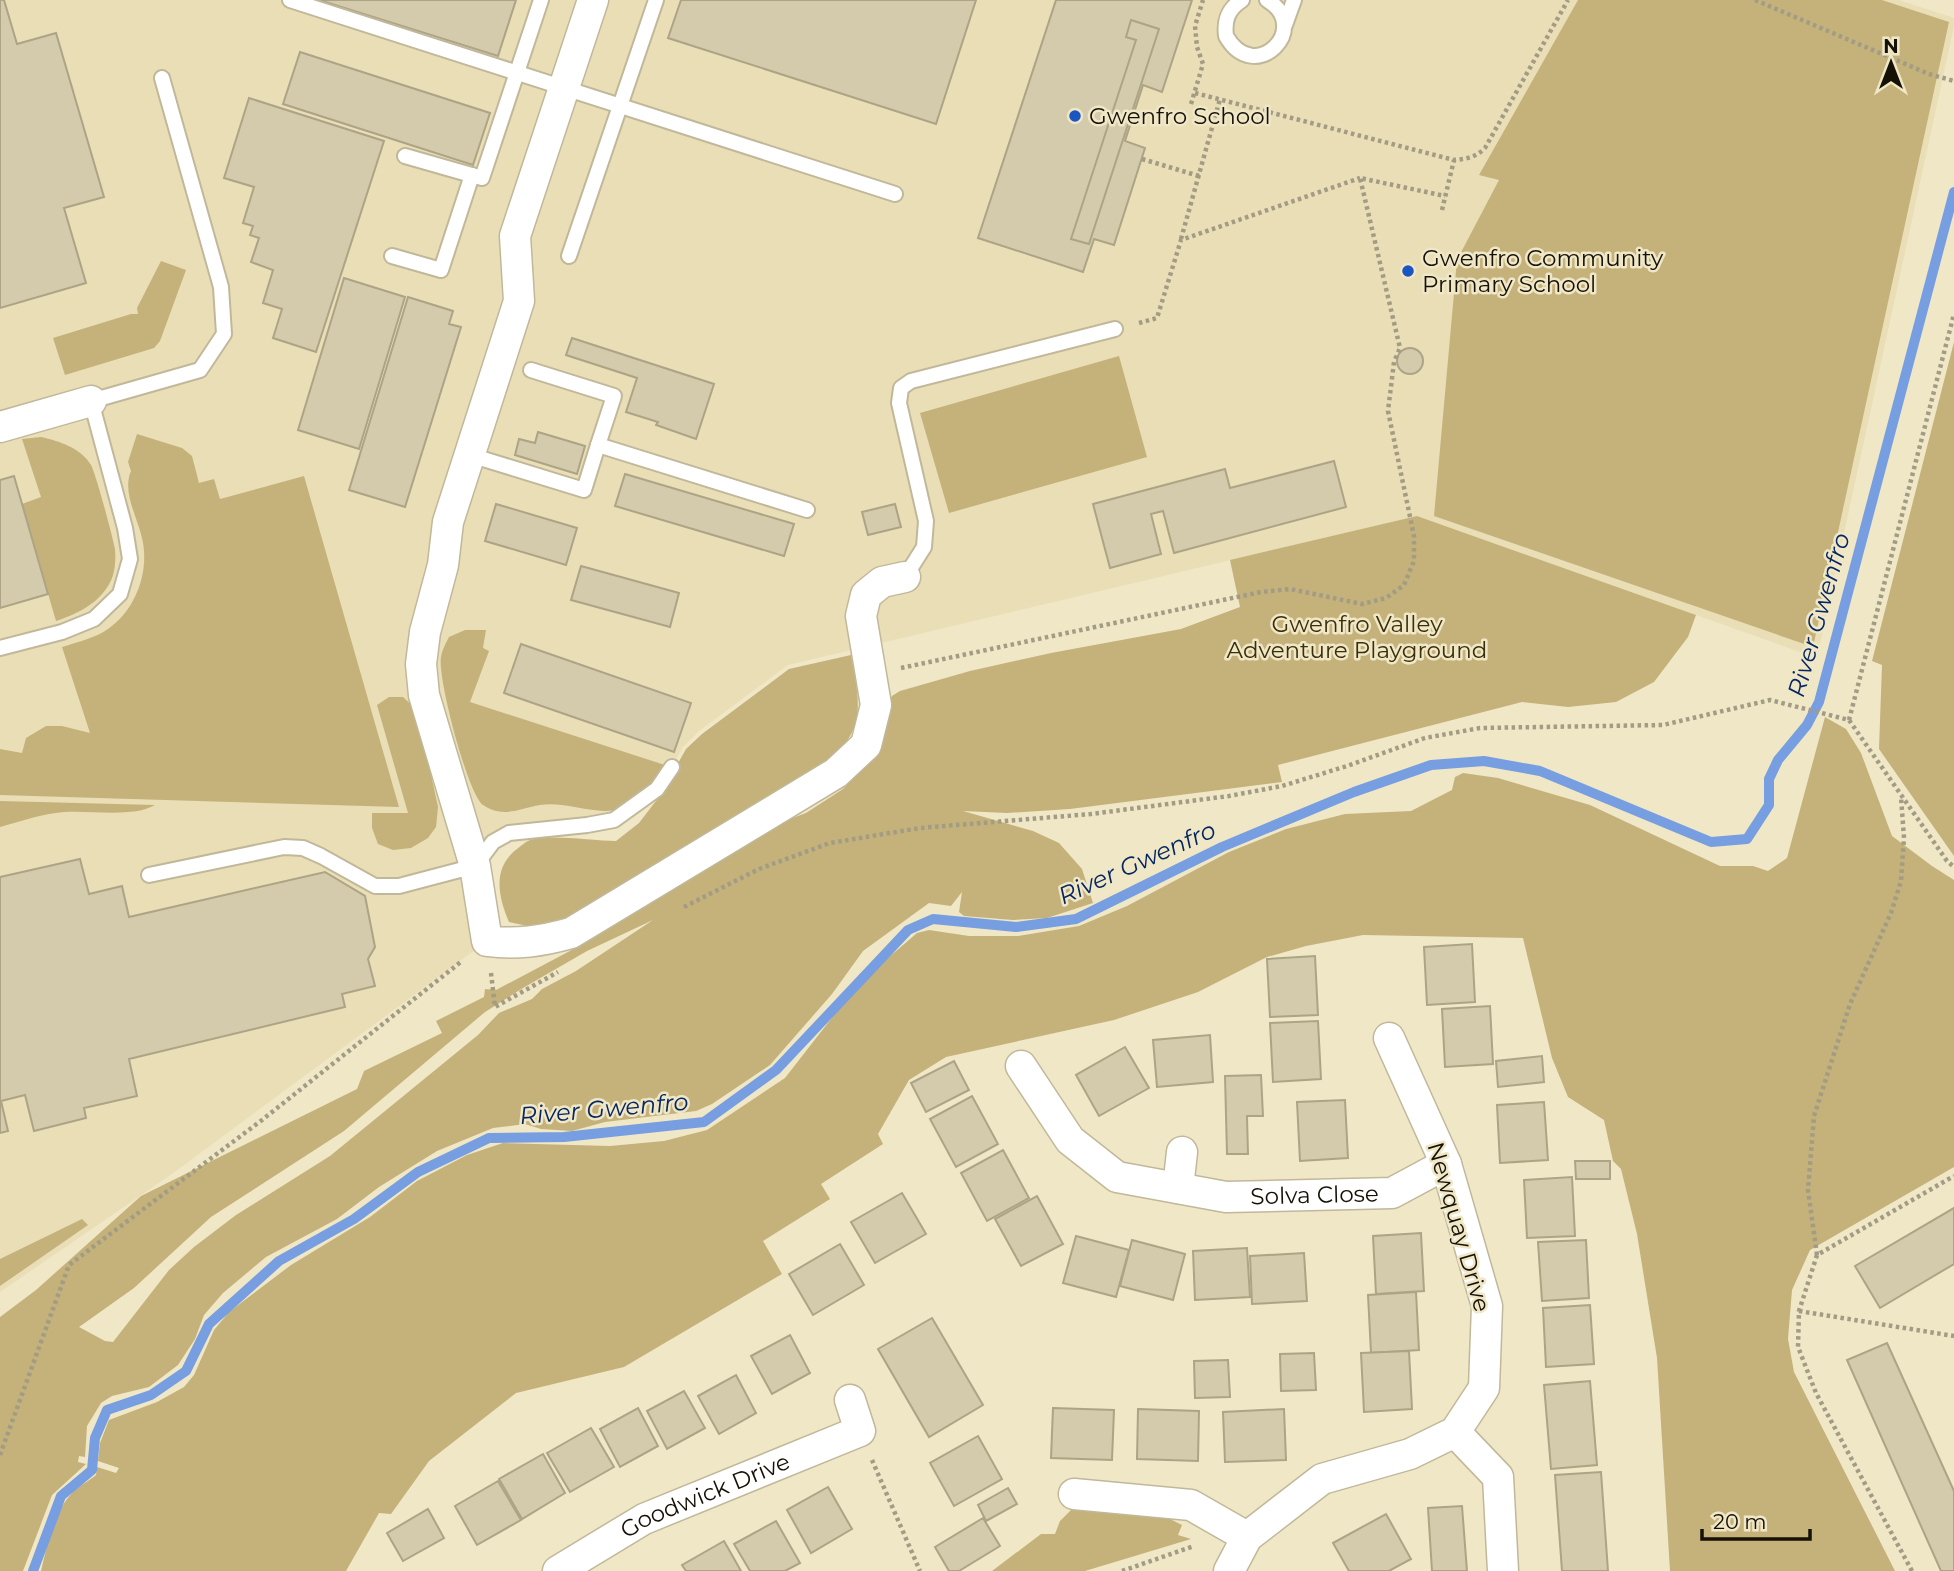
<svg xmlns="http://www.w3.org/2000/svg" width="1954" height="1571" font-family="Montserrat,sans-serif">
<style>
.built{fill:#eadeb7}
.green{fill:#c4b27a;fill-rule:evenodd}
.lines{fill:none;stroke-linecap:round;stroke-linejoin:round}
.stream{stroke:#769ee1;stroke-width:10}
.building{fill:#d4caac;stroke:#ada486;stroke-width:2}
.lane-casing{stroke:#c1b89a;stroke-width:18}
.street-casing{stroke:#c1b89a;stroke-width:33}
.path{stroke:#a39c84;stroke-width:4.5;stroke-dasharray:3.5 3.5;stroke-linecap:butt}
.lane{stroke:#fff;stroke-width:14}
.street{stroke:#fff;stroke-width:30}
.poi-dot{fill:#1956c2;stroke:#f0e7c7;stroke-width:2.5}
.labels{text-anchor:middle;stroke-width:5;stroke-linejoin:round;paint-order:stroke}
.poi-label{font-size:23px;fill:#151107;stroke:#f0e7c7;text-anchor:start}
.park-label{font-size:23px;fill:#392f09;stroke:#f0e7c7}
.street-label{font-size:23px;fill:#151107;stroke:#f0e7c7}
.water-label{font-size:24px;font-style:italic;fill:#052661;stroke:#f0e7c7}
</style>
<rect width="100%" height="100%" fill="#f0e7c7"/>
<!-- built -->
<polygon class="built" points="0,0 1899,0 1954,18 1954,26 1817,658 1417,516 788,665 699,731 683,747 672,767 614,820 510,833 475,866 487,941 172,1174 0,1292"/>
<!-- green -->
<g class="green">
<polygon points="1578,0 1882,0 1949,22 1813,647 1434,516 1457,260 1499,180 1479,175"/>
<polygon points="161,261 186,270 160,341 154,348 65,375 53,338 131,314 138,314 137,308"/>
<polygon points="1954,342 1954,856 1879,749 1882,665 1872,661"/>
<polygon points="1119,356 1147,457 949,513 920,413"/>
<path d="M137,434L182,448L192,456L199,483L214,479L220,499L304,476L399,807L0,795V749L22,753L26,738L46,726H62L90,733L62,647C78,642 95,638 108,629C136,610 150,571 142,538C137,516 122,492 131,471L128,462Z"/>
<path d="M41,437C59,441 81,448 91,465C96,474 113,538 115,549C116,561 115,576 108,586C96,605 77,614 56,621L22,504L41,497L22,439Z"/>
<path d="M1417,516L1696,615L1688,637L1654,682L1616,702L1568,707L1522,702L1278,765L1282,782L1070,809L1007,813L963,811L1033,831L1059,843L1082,869L1093,903L1047,918L1013,920L964,916L959,912L962,892L951,906L929,903L863,951L832,994L770,1065L712,1104L696,1111L605,1122L572,1131L541,1129L525,1124L493,1128L437,1151L379,1187L337,1219L266,1257L223,1293L204,1315L195,1339L178,1365L149,1387L112,1396L101,1403L87,1426L85,1457L79,1456L78,1462L86,1464L52,1495L23,1571H0V1317L36,1290L141,1196L357,1089L364,1071L442,1033L436,1021L484,997L485,989L496,990L583,944L719,855L768,827L806,813L843,789L875,755L886,729L888,703L892,696L900,691L970,671L1051,653L1181,629L1240,607L1230,560ZM653,920L576,971L542,989L532,999L499,1013L478,1035L330,1156L236,1215L194,1247L169,1270L113,1342L105,1341L79,1327L134,1288L211,1217L344,1131L485,1012L523,988L587,951Z"/>
<path d="M465,630H486L483,648L489,651L470,702L668,766C657,781 639,804 621,809C594,816 567,801 540,805C520,808 504,819 483,805C468,795 437,677 441,657C442,650 446,643 449,637Z"/>
<path d="M851,655C863,717 864,732 814,775L576,919L541,929L509,922C498,896 492,868 517,849C521,846 525,842 530,840C550,834 593,841 616,841L639,823L659,797L686,749L702,734L789,669Z"/>
<polygon points="389,697 403,697 417,710 438,807 436,827 428,838 411,848 393,850 378,844 372,828 372,813 408,813 377,705"/>
<path d="M1825,717L1846,729L1861,753L1892,836L1932,866L1954,880V1167L1810,1250L1792,1290L1788,1339L1794,1372L1895,1571H1670L1657,1358L1637,1234L1621,1169L1613,1161L1604,1120L1568,1097L1552,1058L1523,938L1363,935L1306,946L1267,957L1198,992L1114,1020L946,1057L909,1080L878,1134L883,1144L821,1184L830,1199L763,1241L782,1274L624,1367L516,1393L429,1461L391,1514L379,1513L346,1571H41C47,1546 54,1511 73,1492C79,1486 89,1481 96,1475L97,1467L116,1473L119,1468L98,1461L100,1443L109,1420L157,1402L184,1387L194,1375L214,1330L229,1312L291,1265L370,1217L417,1181L467,1155L503,1143L610,1146L664,1141L707,1130L785,1078L859,983L917,933L929,930L969,936H1018L1079,926L1127,906L1229,852L1286,829L1345,814L1411,811L1452,790L1455,777L1463,773L1498,778L1590,805L1720,866H1753L1768,871L1787,858Z"/>
<path d="M0,801L155,805C133,818 90,810 64,812C42,814 21,821 0,827Z"/>
<polygon points="82,1219 88,1225 0,1286 0,1259"/>
<polygon points="1073,1508 1158,1513 1182,1525 1178,1535 1191,1539 1085,1571 992,1571 1041,1534 1055,1534 1060,1521"/>
</g>
<g class="lines">
<!-- stream -->
<polyline class="stream" points="33,1571 61,1496 92,1470 95,1438 107,1410 151,1395 186,1371 209,1324 279,1261 354,1219 418,1172 489,1138 564,1137 704,1122 776,1070 908,930 933,919 1016,927 1076,919 1222,847 1354,792 1431,765 1484,761 1540,771 1711,842 1747,839 1769,805 1769,779 1778,760 1807,725 1819,702 1954,192"/>
</g>
<!-- building -->
<g class="building">
<polygon points="0,0 4,0 17,44 56,33 104,197 64,208 86,283 0,308"/>
<polygon points="319,0 516,0 498,56"/>
<polygon points="681,0 976,0 936,124 668,38"/>
<polygon points="1056,0 1192,0 1162,92 1143,85 1125,141 1145,148 1114,245 1094,239 1083,272 978,238"/>
<polygon points="1131,20 1159,29 1089,244 1071,239 1136,40 1126,37"/>
<polygon points="300,52 490,113 473,165 283,104"/>
<polygon points="249,98 384,141 316,352 273,338 282,309 263,303 273,270 251,262 259,238 250,235 253,226 243,223 254,187 224,178"/>
<polygon points="344,278 405,297 359,449 298,430"/>
<polygon points="408,297 453,311 449,324 461,327 405,507 349,490"/>
<polygon points="572,338 714,384 696,439 656,425 658,422 626,412 637,378 566,355"/>
<circle cx="1410" cy="361" r="13"/>
<polygon points="538,432 585,446 577,474 515,455 519,439 535,443"/>
<polygon points="1334,461 1346,507 1174,553 1163,511 1151,514 1161,554 1110,568 1093,504 1225,469 1230,488"/>
<polygon points="625,474 794,524 784,556 615,506"/>
<polygon points="14,476 48,594 0,608 0,480"/>
<polygon points="496,504 577,528 566,565 485,541"/>
<polygon points="895,504 901,527 868,535 862,512"/>
<polygon points="581,566 679,593 670,627 571,600"/>
<polygon points="521,644 691,703 674,752 504,693"/>
<polygon points="80,859 89,894 122,886 129,917 325,872 365,896 375,947 368,959 375,986 342,994 345,1007 129,1059 137,1096 84,1108 86,1118 34,1131 25,1095 1,1101 8,1131 0,1133 0,877"/>
<polygon points="1472,944 1475,1002 1427,1005 1424,947"/>
<polygon points="1315,956 1318,1015 1270,1017 1267,959"/>
<polygon points="1490,1006 1493,1064 1445,1067 1442,1009"/>
<polygon points="1318,1021 1321,1079 1273,1082 1270,1023"/>
<polygon points="1210,1035 1213,1082 1157,1087 1153,1040"/>
<polygon points="1125,1047 1149,1088 1099,1116 1076,1075"/>
<polygon points="1542,1056 1544,1082 1498,1087 1496,1061"/>
<polygon points="954,1061 969,1090 926,1112 911,1083"/>
<polygon points="1261,1075 1263,1116 1247,1116 1248,1154 1227,1154 1225,1076"/>
<polygon points="972,1096 998,1144 956,1167 930,1119"/>
<polygon points="1345,1100 1348,1158 1300,1161 1297,1102"/>
<polygon points="1544,1102 1548,1160 1500,1163 1497,1105"/>
<polygon points="1003,1150 1029,1198 987,1221 961,1173"/>
<polygon points="1575,1161 1610,1161 1610,1179 1576,1179"/>
<polygon points="1572,1177 1575,1236 1527,1238 1524,1180"/>
<polygon points="902,1193 926,1234 875,1263 851,1222"/>
<polygon points="1037,1196 1063,1244 1021,1266 995,1219"/>
<polygon points="1954,1208 1954,1264 1880,1308 1855,1266"/>
<polygon points="1421,1233 1424,1291 1376,1294 1373,1236"/>
<polygon points="1076,1236 1129,1250 1116,1297 1063,1283"/>
<polygon points="1132,1240 1185,1254 1173,1300 1120,1286"/>
<polygon points="1586,1240 1589,1298 1542,1301 1538,1242"/>
<polygon points="840,1244 864,1285 813,1315 789,1274"/>
<polygon points="1247,1248 1250,1297 1195,1300 1193,1251"/>
<polygon points="1304,1253 1307,1301 1252,1304 1250,1256"/>
<polygon points="1416,1292 1419,1350 1371,1353 1368,1295"/>
<polygon points="1590,1305 1594,1364 1546,1367 1543,1308"/>
<polygon points="932,1318 983,1405 929,1437 878,1349"/>
<polygon points="790,1335 810,1373 772,1394 751,1356"/>
<polygon points="1887,1343 1954,1491 1954,1571 1941,1571 1847,1360"/>
<polygon points="1409,1351 1412,1409 1364,1412 1361,1353"/>
<polygon points="1314,1353 1316,1390 1281,1391 1280,1354"/>
<polygon points="1228,1360 1230,1397 1195,1398 1194,1361"/>
<polygon points="736,1375 756,1413 719,1434 698,1396"/>
<polygon points="1590,1381 1597,1465 1551,1469 1544,1385"/>
<polygon points="684,1391 705,1428 667,1449 647,1411"/>
<polygon points="638,1408 658,1446 620,1467 600,1429"/>
<polygon points="1053,1408 1114,1410 1112,1460 1051,1458"/>
<polygon points="1138,1409 1199,1411 1198,1461 1137,1459"/>
<polygon points="1284,1409 1286,1460 1225,1462 1223,1412"/>
<polygon points="591,1428 614,1467 570,1492 547,1453"/>
<polygon points="978,1436 1002,1479 954,1506 930,1463"/>
<polygon points="543,1454 565,1493 522,1519 499,1479"/>
<polygon points="1601,1472 1608,1571 1562,1571 1555,1475"/>
<polygon points="498,1481 521,1520 477,1545 455,1506"/>
<polygon points="828,1487 852,1529 811,1553 787,1510"/>
<polygon points="1008,1488 1017,1504 986,1521 978,1505"/>
<polygon points="1462,1506 1467,1571 1432,1571 1428,1508"/>
<polygon points="428,1509 444,1538 403,1561 387,1533"/>
<polygon points="1386,1514 1411,1559 1389,1571 1349,1571 1333,1543"/>
<polygon points="983,1518 1000,1546 959,1571 949,1571 935,1547"/>
<polygon points="776,1521 800,1563 785,1571 750,1571 734,1544"/>
<polygon points="724,1541 741,1571 686,1571 682,1565"/>
</g>
<g class="lines">
<!-- lane casing -->
<g class="lane-casing">
<g id="lane">
<polyline points="290,0 895,194"/>
<path d="M1242,0C1228,9 1224,20 1226,36C1255,87 1313,27 1267,0"/>
<polyline points="1285,25 1294,0"/>
<polyline points="405,156 482,178 541,0"/>
<polyline points="392,256 441,270 472,175"/>
<polyline points="569,256 656,0"/>
<polyline points="531,370 614,396 598,445"/>
<polyline points="470,455 584,490 598,445 807,510"/>
<polyline points="905,577 924,547 926,521 899,403 901,388 911,381 1115,329"/>
<polyline points="0,648 62,632 94,619 120,594 130,559 125,528 91,401 200,370 224,334 221,287 162,78"/>
<polyline points="149,875 284,847 303,848 321,856 375,886 399,886 475,866 493,842 509,833 587,825 614,820 657,789 672,767"/>
</g>
</g>
<!-- street casing -->
<g class="street-casing">
<g id="street">
<path d="M593,0L515,236L519,301L448,522L443,565L425,632L421,664L424,695L475,866L487,941C517,945 542,941 571,933L836,773L866,745L876,705L861,616L866,595L882,582L905,577"/>
<polyline points="0,427 91,401"/>
<path id="s1" d="M1021,1066L1070,1140L1117,1177L1226,1197L1392,1193L1446,1164"/>
<polyline points="1178,1188 1182,1152"/>
<polyline points="1455,1432 1498,1477 1503,1571"/>
<polyline points="1074,1494 1191,1505 1247,1537"/>
<path id="s2" d="M558,1571L644,1519L860,1431L850,1400"/>
<polyline points="1229,1571 1247,1537 1322,1479 1410,1454 1455,1432 1484,1388 1487,1306 1446,1164 1389,1038"/>
</g>
</g>
<!-- path -->
<g class="path">
<polyline points="1755,0 1929,74 1954,81"/>
<path d="M1195,93L1454,160C1467,159 1476,157 1485,148L1568,0"/>
<polyline points="1191,104 1203,64 1197,47 1195,26 1203,0"/>
<polyline points="1142,159 1199,176"/>
<polyline points="1442,210 1454,160"/>
<polyline points="1181,239 1220,99"/>
<polyline points="1139,323 1157,318 1181,240 1360,178"/>
<polyline points="901,668 1261,592 1290,589 1362,604 1386,598 1404,585 1414,561 1414,536 1388,411 1394,362 1400,348 1360,178 1445,196"/>
<polyline points="1849,720 1954,314"/>
<polyline points="684,907 759,869 830,843 920,828 1091,814 1229,796 1282,786 1347,766 1425,738 1480,728 1663,725 1770,700 1849,720 1947,861 1954,867"/>
<polyline points="491,973 495,1007 558,972"/>
<polyline points="1817,1255 1808,1190 1814,1116 1850,1004 1891,913 1901,881 1904,838 1901,797"/>
<polyline points="1799,1311 1954,1336"/>
<polyline points="0,1455 69,1265 262,1120 462,961"/>
<polyline points="872,1460 920,1571"/>
<polyline points="1122,1571 1194,1546"/>
<polyline points="1912,1571 1816,1393 1798,1347 1799,1311 1817,1255 1954,1176"/>
</g>
<!-- lane -->
<use href="#lane" class="lane"/>
<!-- street -->
<use href="#street" class="street"/>
</g>
<!-- markers -->
<g class="poi-dot">
<circle cx="1075" cy="116" r="7"/>
<circle cx="1408" cy="271" r="7"/>
</g>
<g class="labels">
<!-- poi labels -->
<g class="poi-label">
<text x="1089" y="124">Gwenfro School</text>
<text x="1422" y="266">Gwenfro Community<tspan x="1422" dy="26">Primary School</tspan></text>
</g>
<!-- park labels -->
<g class="park-label">
<text x="1357" y="632">Gwenfro Valley<tspan x="1357" dy="26">Adventure Playground</tspan></text>
</g>
<!-- street labels -->
<g class="street-label">
<text dy="8" stroke="none"><textPath href="#s1" startOffset="348">Solva Close</textPath></text>
<text transform="translate(1459 1227) rotate(74)" y="8">Newquay Drive</text>
<text dy="8" stroke="none"><textPath href="#s2" startOffset="166">Goodwick Drive</textPath></text>
</g>
<!-- water labels -->
<g class="water-label">
<text transform="translate(1819 615) rotate(-74)" y="8">River Gwenfro</text>
<text transform="translate(1137 863) rotate(-24)" y="8">River Gwenfro</text>
<text transform="translate(604 1109) rotate(-5)" y="8">River Gwenfro</text>
</g>
</g>
<!-- north arrow -->
<g transform="translate(1891 63)" stroke="#f0e7c7" stroke-width="5" paint-order="stroke">
<path d="M0-5L12 26L0 18L-12 26Z" fill="#151107"/>
<text y="-10" font-size="19" font-weight="bold" text-anchor="middle" fill="#151107">N</text>
</g>
<!-- scale -->
<path d="M1702 1529v10h108v-10" fill="none" stroke="#151107" stroke-width="3.5"/>
<text x="1713" y="1529" font-size="21" fill="#151107" stroke="#f0e7c7" stroke-width="5" paint-order="stroke">20 m</text>
</svg>
